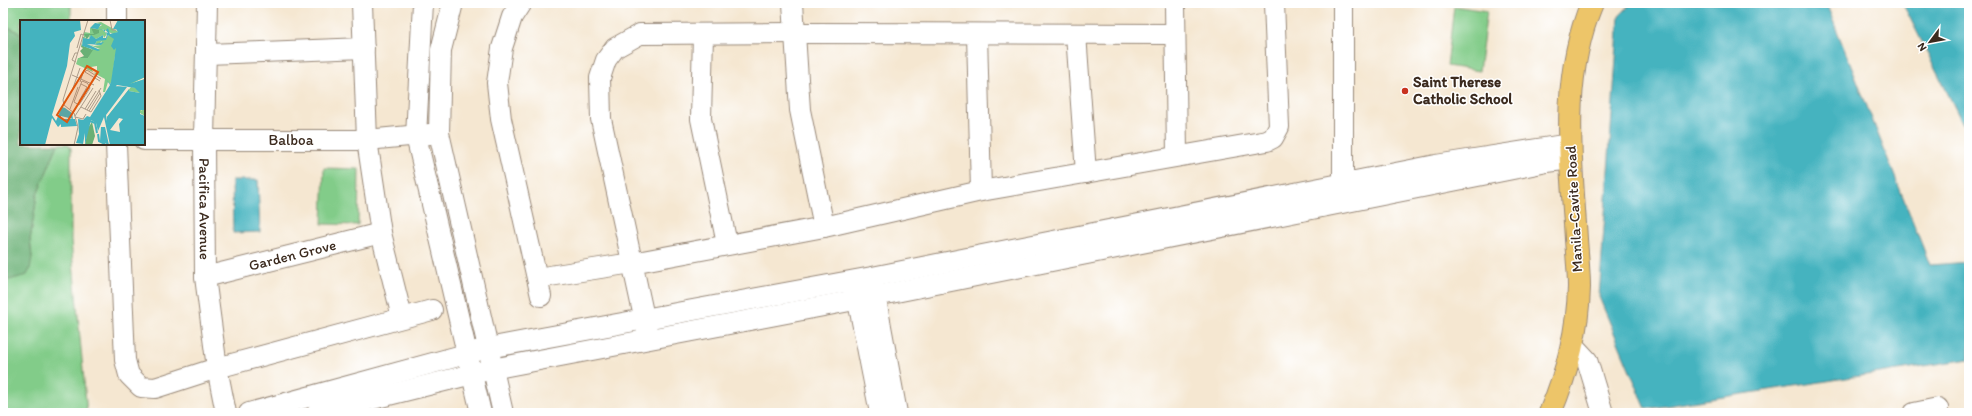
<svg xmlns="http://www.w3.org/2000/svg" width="1972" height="416" font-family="Itim,sans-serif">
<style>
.green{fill:#82cc89;stroke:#5e7b54}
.forest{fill:#69b075;stroke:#526d4a}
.water{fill:#44b3bf;stroke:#406e6e}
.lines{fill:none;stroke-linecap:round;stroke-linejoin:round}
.minor-casing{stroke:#988878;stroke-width:22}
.major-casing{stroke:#988878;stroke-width:24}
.minor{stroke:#fff;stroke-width:20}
.major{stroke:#edc569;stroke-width:22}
.poi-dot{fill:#c8321e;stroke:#fff;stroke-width:1.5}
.labels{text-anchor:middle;stroke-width:3;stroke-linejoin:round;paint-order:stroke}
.poi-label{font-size:15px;font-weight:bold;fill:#3b2a1e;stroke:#fff;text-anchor:start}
.street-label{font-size:15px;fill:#3b2a1e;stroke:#fff}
.inset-river{fill:none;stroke:#44b3bf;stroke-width:2}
.inset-road{fill:none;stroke:#ab9b89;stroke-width:1}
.view{fill:#df570d;fill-opacity:0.15;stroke:#df570d;stroke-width:2}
.inset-edge{fill:none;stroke:#3b2a1e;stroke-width:2}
</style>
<rect width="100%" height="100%" fill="#fff"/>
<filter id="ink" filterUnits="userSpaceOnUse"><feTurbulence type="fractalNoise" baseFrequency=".025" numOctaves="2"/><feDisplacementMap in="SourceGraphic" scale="8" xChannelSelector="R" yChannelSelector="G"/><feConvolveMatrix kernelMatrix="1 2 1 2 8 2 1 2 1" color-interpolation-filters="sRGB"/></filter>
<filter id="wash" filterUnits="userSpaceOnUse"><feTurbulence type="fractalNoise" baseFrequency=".012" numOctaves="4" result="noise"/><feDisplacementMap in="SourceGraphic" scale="16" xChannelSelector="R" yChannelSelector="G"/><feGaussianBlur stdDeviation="0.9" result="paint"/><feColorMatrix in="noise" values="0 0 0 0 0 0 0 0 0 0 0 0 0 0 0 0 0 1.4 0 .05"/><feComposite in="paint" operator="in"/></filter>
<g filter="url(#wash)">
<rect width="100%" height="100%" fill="#f5e7d1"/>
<!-- green -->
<g class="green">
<polygon points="3,3 71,3 71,21 21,21 21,35 15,30 3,25"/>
<polygon points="1454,6 1487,11 1479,71 1447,66"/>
<polygon points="58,144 68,144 71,148 71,241 87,413 3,413 3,279 9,280 32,257 30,240 37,195"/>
<polygon points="324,168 359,169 358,225 322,224"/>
</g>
<!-- forest -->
<polygon class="forest" points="3,25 15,30 21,35 21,144 58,144 37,195 30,240 32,257 30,269 27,275 9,280 3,279"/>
<!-- water -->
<g class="water">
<polygon points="1632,3 1826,3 1930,265 1969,262 1969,359 1646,409 1599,297 1619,16"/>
<polygon points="1902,3 1969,3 1969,136 1908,14"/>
<polygon points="232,180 258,180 260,232 233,233"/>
</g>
</g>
<g filter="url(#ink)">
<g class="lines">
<!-- minor casing -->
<g class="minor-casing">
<g id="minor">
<path id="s1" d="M207,3L204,139L205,277L217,368L226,413"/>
<polyline points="362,3 367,140 381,233 402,317"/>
<polyline points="423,3 416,136 481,413"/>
<polyline points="453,3 441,50 439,133 503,413"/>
<polyline points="521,3 512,17 502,48 497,83 501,119 541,296"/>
<polyline points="793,3 800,110 824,227"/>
<polyline points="1175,3 1177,156"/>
<polyline points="117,21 117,3"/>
<polyline points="703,34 701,119 727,244"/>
<polyline points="977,34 981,191"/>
<polyline points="1076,34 1086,173"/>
<polyline points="207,54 364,48"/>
<path id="s2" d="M144,140H367L430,134"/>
<polyline points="116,144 125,360 129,375 141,387 155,388 217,368 432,310"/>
<polyline points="1343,196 1343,3"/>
<path id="s3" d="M205,277L381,233"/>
<polyline points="537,278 632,263 824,227 981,191 1267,141 1273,138 1279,127 1274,3"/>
<polyline points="873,283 897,413"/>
<polyline points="855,286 880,413"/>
<polyline points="647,331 601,119 600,78 606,60 615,48 640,34 796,33 1175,34"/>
<polyline points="1573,345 1587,360 1603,413"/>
<polyline points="249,413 488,348 872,277 1436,165 1570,144"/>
<polyline points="317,413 492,369 876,296 1547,162 1571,159"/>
<polyline points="1914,413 1938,408"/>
</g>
</g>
<!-- major casing -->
<g class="major-casing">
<path id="major" d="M1550,413C1567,373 1578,331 1579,287C1579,271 1577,255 1576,239C1571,158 1560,80 1592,3"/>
</g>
<!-- minor -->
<use href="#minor" class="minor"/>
<!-- major -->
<use href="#major" class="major"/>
</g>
</g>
<!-- markers -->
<circle class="poi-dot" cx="1405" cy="91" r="4"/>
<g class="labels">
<!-- poi labels -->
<g class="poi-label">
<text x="1413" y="87">Saint Therese<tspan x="1413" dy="17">Catholic School</tspan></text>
</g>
<!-- street labels -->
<g class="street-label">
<text dy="5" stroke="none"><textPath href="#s2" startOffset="147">Balboa</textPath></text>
<text dy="5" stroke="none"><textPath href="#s1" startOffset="206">Pacifica Avenue</textPath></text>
<text transform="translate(1574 209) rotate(-93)" y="5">Manila-Cavite Road</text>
<text dy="5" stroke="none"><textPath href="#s3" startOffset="90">Garden Grove</textPath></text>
</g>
</g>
<!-- overview -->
<g transform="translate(20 20)">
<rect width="125" height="125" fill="#f5e7d1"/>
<path d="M81,2L99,12L95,13L125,57L109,65L95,36L92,61L90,64L88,62L85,72H83L85,59L74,53L77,52V46L71,47L73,52L56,44L58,38H68L72,29H80L67,24L74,26L81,25L82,21L78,25L75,24L77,21L86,19L88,15L93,17V14L82,9L87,14L84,18L83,15L76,19L71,16L68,19L70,15L68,14L64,18V12L70,13V8L76,9L82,5L77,3L70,7L76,3ZM125,59V83L122,82L125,84L120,83L119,88L122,91L121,88H125V96L120,93L117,98L125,108L117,99L119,87L115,88L106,83V87L98,94L100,95L89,106L87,97L111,67L116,68L115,65H109ZM109,71L120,73L119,86L115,88L106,82L107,78H110L107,77Z" fill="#82cc89" fill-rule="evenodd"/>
<path d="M71,8L79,10V13L74,15H70L67,19L63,18L62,25L65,27L68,21L66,27L73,30L71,33L68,38H59L64,36L60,31L63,28L61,27L63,17L66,18L64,14H74ZM72,102L75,116L72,125H65L68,108Z" fill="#69b075"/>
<path d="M0,0H60L61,10L54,12L55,16L50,23L47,46L32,95L36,101L42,87L45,88L52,93L53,99L41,96V104L38,107L32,98L25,125H0ZM98,0H125V57L109,64L125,59V90H120V94L125,96V125H90L84,97L78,111L76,103L71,100L65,125V113L63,124L56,123L59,114L58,99L63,100L67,96L70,97L90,65L86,59L90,64L91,62L96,28L94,30L91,26L94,19L88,15L86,20L77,21L75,24L84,22L81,25L67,24L80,30L78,31L62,26L63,18L69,19L71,15L76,19L83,15V18H86L87,14L83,10L70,8L75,3L81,4L78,9L85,10V12L88,13L86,10L88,8L90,14L98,12L96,9H93ZM97,65L115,68L120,73L109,71V69L87,97V101L86,95L107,67L96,66L90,72ZM99,98L103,99L99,104L100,112L90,110ZM41,99H55L57,106L41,107ZM81,107H85L89,125L80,121Z" fill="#44b3bf" fill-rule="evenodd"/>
<path class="inset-river" d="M70,101L75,103L77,113M78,114L79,121L85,124"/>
<path class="inset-road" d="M90,0L92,10H96M57,28L61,14L63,15M56,42L52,40L55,33H58M65,52L67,50L81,59M65,52L80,61M52,55L74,65M62,61L67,63L68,64L70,68L59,85L54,82L62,61M60,62L64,50M53,68L60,48M59,81L67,67L61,64M61,87L71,92L81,76L79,70M50,89L58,67M65,89L76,71M67,90L81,68M69,91L80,73M55,96L73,68M55,97L63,99L66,94M54,125L58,107L54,93L44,85L43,80L68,0"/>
<path class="view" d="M67,46L78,52L47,102L37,95Z"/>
<rect width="125" height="125" class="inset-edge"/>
</g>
<!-- margin -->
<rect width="1972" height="416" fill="none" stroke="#fff" stroke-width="16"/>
<!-- north arrow -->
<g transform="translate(1930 42) rotate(238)" stroke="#ffffff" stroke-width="3" paint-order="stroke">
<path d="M0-3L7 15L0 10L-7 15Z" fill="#3b2a1e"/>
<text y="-6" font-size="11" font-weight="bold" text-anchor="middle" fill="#3b2a1e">N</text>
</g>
</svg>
